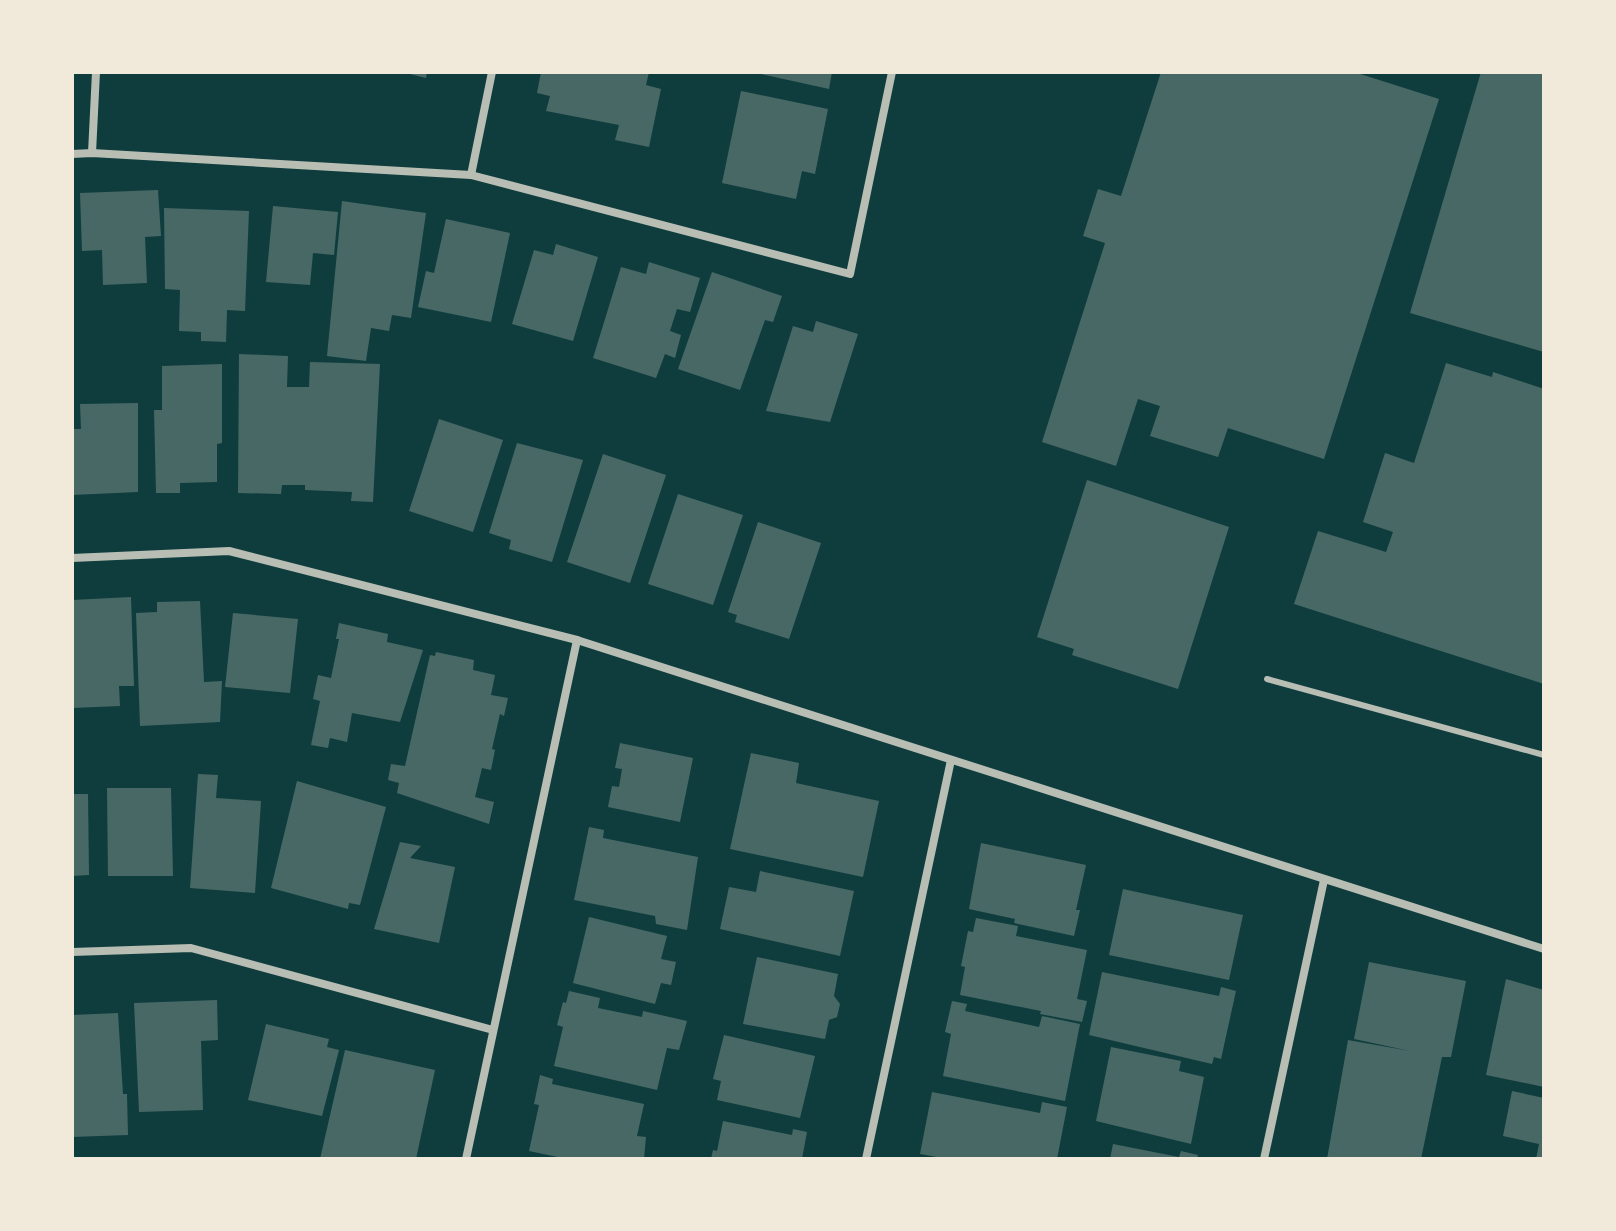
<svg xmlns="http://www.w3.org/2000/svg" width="1616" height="1231" font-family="Helvetica,sans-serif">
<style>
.building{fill:#486865}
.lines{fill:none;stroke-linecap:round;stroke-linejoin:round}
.service{stroke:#b8beb3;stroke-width:6}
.minor{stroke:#b8beb3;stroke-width:8}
</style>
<rect width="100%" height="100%" fill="#0f3d3e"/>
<!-- building -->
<g class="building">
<polygon points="402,72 427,72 426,78"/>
<polygon points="541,72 649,72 646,85 661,89 649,147 615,140 619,125 546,111 550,96 537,93"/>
<polygon points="752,72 832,72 829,89"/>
<polygon points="1161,72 1354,72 1439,99 1324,459 1228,428 1218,457 1150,436 1160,406 1138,399 1116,466 1042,442 1105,243 1083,236 1098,189 1121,196"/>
<polygon points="1481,72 1544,72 1544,352 1410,313"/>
<polygon points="741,91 828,109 815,174 802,171 796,199 722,183"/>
<polygon points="158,190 161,236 145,237 147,283 103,285 102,250 82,251 80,193"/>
<polygon points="342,201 426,213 411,318 392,315 389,331 371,328 366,361 327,356"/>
<polygon points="273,206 338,212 334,255 313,253 310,285 266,282"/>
<polygon points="164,208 249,211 245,311 227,310 226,342 201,341 201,332 179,331 180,290 165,289"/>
<polygon points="446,219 510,233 491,322 418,307 426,271 434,273"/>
<polygon points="556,244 598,257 573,341 512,324 534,250 553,255"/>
<polygon points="649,262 700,278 690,312 677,309 670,331 681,335 675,358 665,354 656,378 593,358 621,267 646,274"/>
<polygon points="712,272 782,296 773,322 765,320 740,390 678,369"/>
<polygon points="816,321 858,334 830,422 766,411 793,326 813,332"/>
<polygon points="239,354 288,356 287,387 309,387 310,362 380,364 373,502 351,501 352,492 305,490 305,485 282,485 281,494 238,493"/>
<polygon points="1446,363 1492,377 1493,372 1544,389 1544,684 1294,604 1318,531 1386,552 1393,532 1363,522 1385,453 1414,463"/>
<polygon points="222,364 222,443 217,444 217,482 180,483 180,493 156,493 154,410 162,410 162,366"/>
<polygon points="138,403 138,492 72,495 72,429 81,429 80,404"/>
<polygon points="439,419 503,440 473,532 409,511"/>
<polygon points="517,443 583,460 552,562 509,549 511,540 489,533"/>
<polygon points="603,454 666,475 630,583 567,562"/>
<polygon points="1087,480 1229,527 1178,689 1072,655 1074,649 1037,637"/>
<polygon points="678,494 743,515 713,605 648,584"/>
<polygon points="758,522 821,543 789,639 735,622 737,615 728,612"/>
<polygon points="131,597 134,686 119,686 120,706 72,708 72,600"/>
<polygon points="200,601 204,682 222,681 220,722 140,726 136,613 157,612 157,602"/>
<polygon points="233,613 298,619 290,693 225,687"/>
<polygon points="339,623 388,634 387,642 423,650 400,722 352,713 347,742 330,738 328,748 311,745 320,701 313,699 318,675 331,678 339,639 336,639"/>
<polygon points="436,652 474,660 473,670 495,675 491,695 508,698 504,716 500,714 492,749 495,750 491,770 482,768 475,797 494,802 489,824 397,793 399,783 388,780 391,764 405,766 430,655 435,656"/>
<polygon points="620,743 693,758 680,822 608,807 612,786 619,787 622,769 615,768"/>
<polygon points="751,753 799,763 796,783 879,801 863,877 730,849"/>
<polygon points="198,774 218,775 216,798 261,801 255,893 190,888"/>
<polygon points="297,781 386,807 360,905 349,903 348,909 271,888"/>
<polygon points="107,788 171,788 173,876 108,876"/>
<polygon points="72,794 88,794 89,875 72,876"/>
<polygon points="589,827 604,830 603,838 698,857 687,930 656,924 655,916 574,900"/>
<polygon points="400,842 421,846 410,858 455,867 439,943 374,929"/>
<polygon points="981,843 1086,865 1076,910 1080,910 1074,936 1014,923 1015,919 969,909"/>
<polygon points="760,871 854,891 840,956 720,929 729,887 756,892"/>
<polygon points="1123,889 1243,915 1229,980 1109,955"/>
<polygon points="589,917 667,936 661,959 676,962 671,985 661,983 655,1004 573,983"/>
<polygon points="976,918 1018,926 1016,936 1087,950 1077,999 1087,1001 1082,1022 1040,1014 1041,1011 960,995 965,967 961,966 968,931 973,932"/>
<polygon points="757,957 838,974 834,996 840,1004 837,1017 829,1020 825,1039 743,1024"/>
<polygon points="1369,962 1466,981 1451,1057 1442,1057 1421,1159 1327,1159 1348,1040 1410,1051 1354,1039"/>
<polygon points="1102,972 1219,996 1221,987 1236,991 1221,1059 1214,1057 1212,1064 1089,1035"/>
<polygon points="1506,979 1544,990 1544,1087 1486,1075"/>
<polygon points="569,991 600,998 598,1008 642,1017 643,1011 687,1021 679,1050 667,1048 657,1090 554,1066 563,1027 557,1025 563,1002 566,1003"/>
<polygon points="217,1000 218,1040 201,1041 203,1110 139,1112 134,1003"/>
<polygon points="952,1001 967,1004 965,1011 1039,1027 1042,1016 1080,1024 1065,1101 943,1076 951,1034 945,1032"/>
<polygon points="118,1013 123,1094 127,1094 128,1135 72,1137 72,1015"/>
<polygon points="266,1024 329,1039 327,1047 339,1050 322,1116 248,1100"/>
<polygon points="724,1035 815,1056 800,1118 717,1100 721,1081 713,1079"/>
<polygon points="1111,1047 1181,1061 1179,1071 1204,1077 1191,1144 1096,1121"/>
<polygon points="345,1050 435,1070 416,1159 320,1159"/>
<polygon points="540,1075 553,1079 552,1084 644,1104 637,1136 646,1137 644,1159 567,1159 529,1151 539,1105 534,1104"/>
<polygon points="1512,1091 1544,1098 1544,1159 1536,1159 1539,1144 1503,1136"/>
<polygon points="932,1092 1040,1113 1042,1102 1067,1107 1057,1159 948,1159 920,1154"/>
<polygon points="723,1121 792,1135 793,1129 807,1132 802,1159 711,1159 713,1150 717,1151"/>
<polygon points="1113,1144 1179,1157 1181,1151 1198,1155 1197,1159 1110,1159"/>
</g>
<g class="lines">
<!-- service -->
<polyline class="service" points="1267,679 1544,755"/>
<!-- minor -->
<g class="minor">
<polyline points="92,153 96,72"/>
<polyline points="72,154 92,153 471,175 850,274 892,72"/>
<polyline points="471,175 492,72"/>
<polyline points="72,558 229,551 577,640 1544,949"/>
<polyline points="72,952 191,948 493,1030"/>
<polyline points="466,1159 577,640"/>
<polyline points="866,1159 951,760"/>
<polyline points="1264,1159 1324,880"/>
</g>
</g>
<!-- border -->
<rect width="1616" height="1231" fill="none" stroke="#f1e9da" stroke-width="148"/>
</svg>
